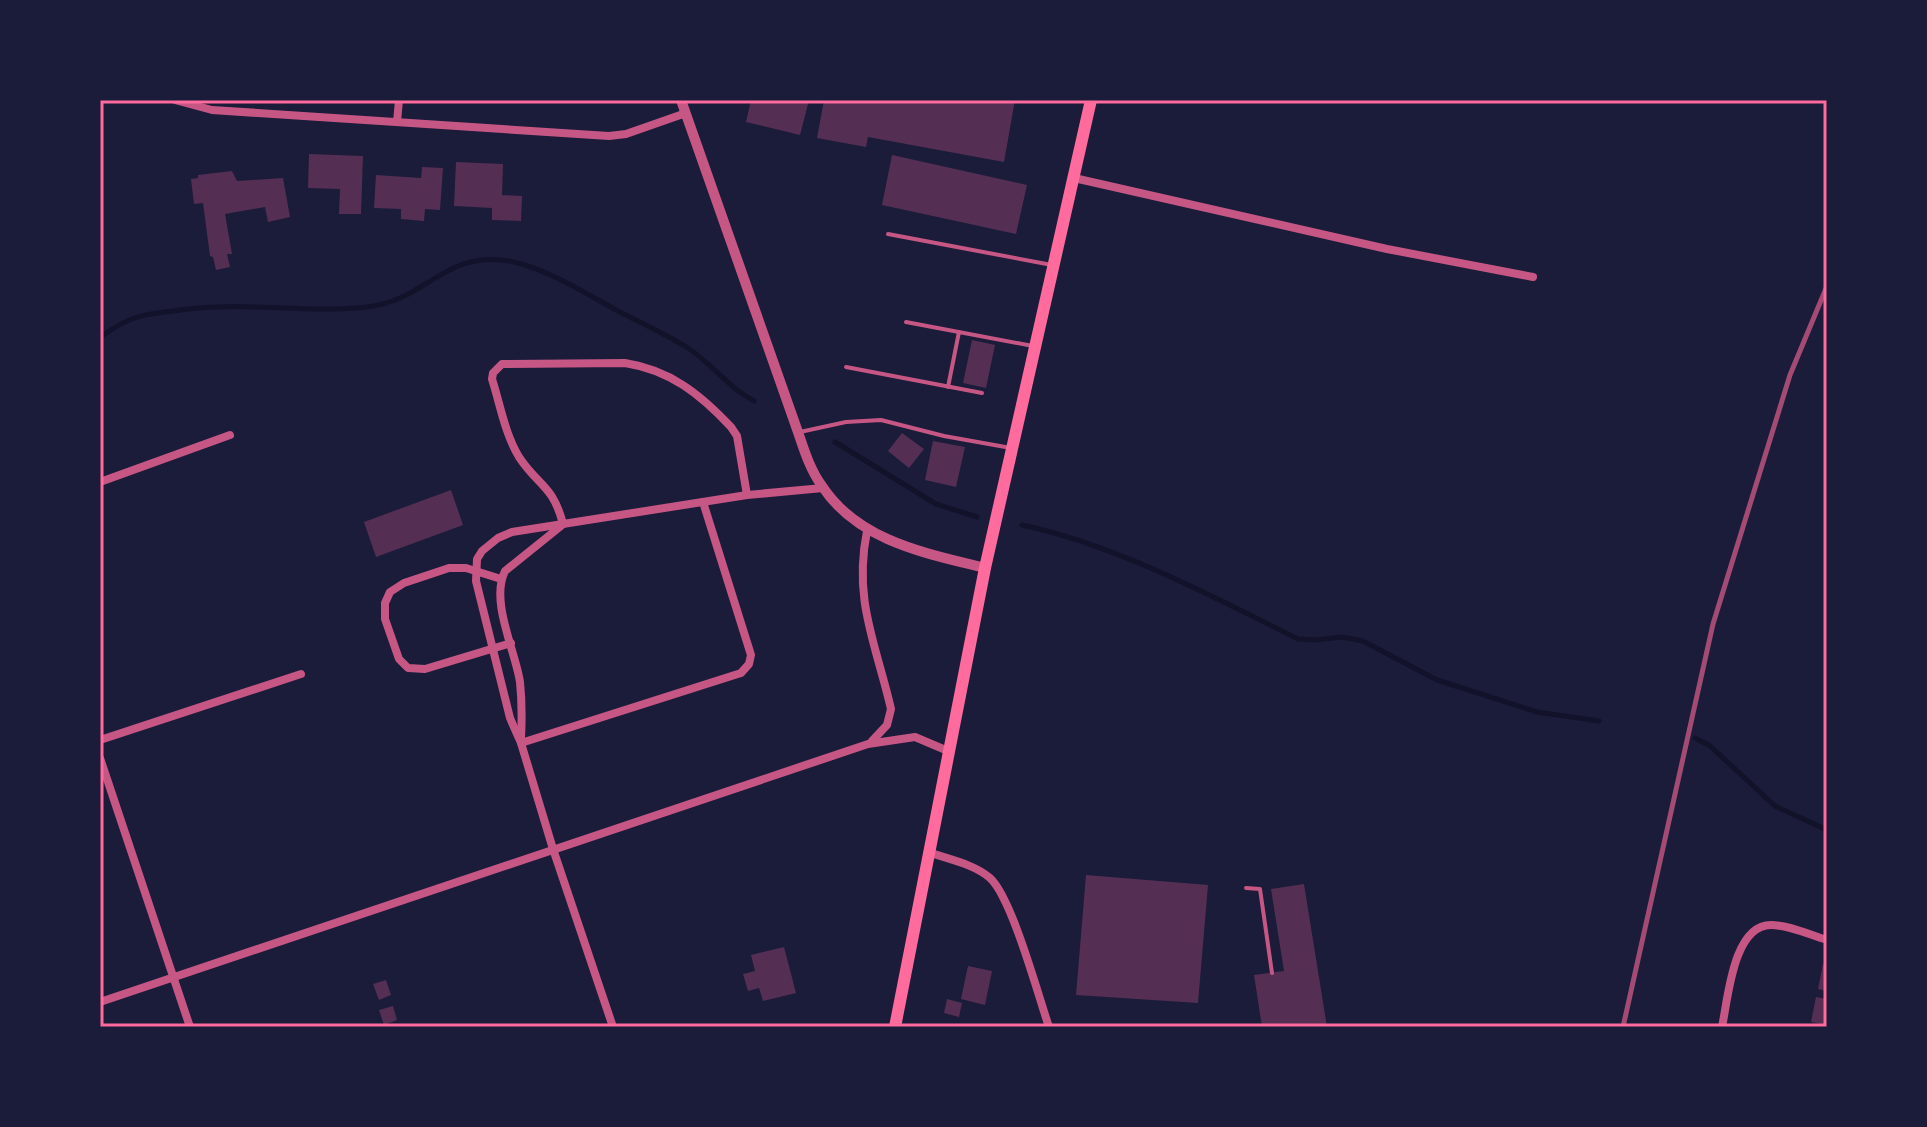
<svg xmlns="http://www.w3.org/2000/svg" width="1927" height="1127" font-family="'PT Serif',serif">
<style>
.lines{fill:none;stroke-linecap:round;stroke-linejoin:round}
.stream{stroke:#12122b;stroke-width:5}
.building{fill:#542f53}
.service{stroke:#c65784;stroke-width:4}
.minor{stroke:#c65784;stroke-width:8}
.tertiary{stroke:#c65784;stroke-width:10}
.primary{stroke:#ff6b9d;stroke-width:12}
.rail{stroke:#a44b75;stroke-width:5}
.neatline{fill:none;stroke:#ff6b9d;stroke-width:3}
</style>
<rect width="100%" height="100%" fill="#1b1b3a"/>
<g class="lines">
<!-- stream -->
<g class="stream">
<path d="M100,337C110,331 120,323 132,319C145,314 159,313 173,311C238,300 302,314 367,307C427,301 446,247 514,262C551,271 585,293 618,311C641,323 666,334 688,348C712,364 729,388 754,401"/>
<polyline points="835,442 936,504 977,517"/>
<path d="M1022,525C1116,545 1212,596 1298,639L1315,640L1342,637L1363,641L1437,680L1537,712L1599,721"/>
<polyline points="1695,738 1709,745 1775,806 1827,830"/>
</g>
</g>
<!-- building -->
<g class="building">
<polygon points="751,100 809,100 800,135 746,122"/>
<polygon points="824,100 1015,100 1004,162 868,137 866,147 817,138"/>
<polygon points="309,154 363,156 361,214 339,214 340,189 308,188"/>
<polygon points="892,155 1027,185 1016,234 882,205"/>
<polygon points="456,162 503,164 502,195 522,196 521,221 492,220 492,208 454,206"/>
<polygon points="422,167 443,168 440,210 425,209 424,221 401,219 401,209 374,208 376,175 421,178"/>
<polygon points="232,171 237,181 283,178 290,217 268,222 265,207 225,214 232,254 227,254 230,267 216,270 213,257 210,256 203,203 194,204 191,179 198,178 198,175"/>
<polygon points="972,340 995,345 986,388 963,383"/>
<polygon points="902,433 924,449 909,468 888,451"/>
<polygon points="933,441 965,447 956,487 925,480"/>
<polygon points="451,490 463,525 376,557 364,522"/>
<polygon points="1086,875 1208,885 1198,1003 1076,995"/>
<polygon points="1304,884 1327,1027 1262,1027 1254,975 1284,971 1271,889"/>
<polygon points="784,947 796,993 763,1001 759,988 748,991 743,974 755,971 751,955"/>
<polygon points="1823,964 1827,965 1827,991 1818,989"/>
<polygon points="968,966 992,971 985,1005 961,999"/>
<polygon points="386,980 391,995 379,1000 373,984"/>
<polygon points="1816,997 1827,999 1827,1025 1811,1022"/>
<polygon points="947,999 962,1003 959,1017 944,1013"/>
<polygon points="393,1006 397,1020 384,1025 379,1010"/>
</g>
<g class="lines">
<!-- service -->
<g class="service">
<polyline points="888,234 1052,265"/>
<polyline points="906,322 1033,346"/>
<polyline points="846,367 982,393"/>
<polyline points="948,387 959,332"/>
<polyline points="800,432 846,422 881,420 944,436 1011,448"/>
<polyline points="1246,888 1260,889 1272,973"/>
</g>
<!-- minor -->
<g class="minor">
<polyline points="175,100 212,110 609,136 626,134 686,113"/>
<polyline points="397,122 399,100"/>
<polyline points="1074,178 1387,249 1533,277"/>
<polyline points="100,482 230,435"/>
<path d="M563,524C553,485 538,486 519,457C505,434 500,404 492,379L493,373L502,364L625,363C670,370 700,394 731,427L737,436L747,495"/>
<path d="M867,531C853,600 876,644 891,709L887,725L872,741"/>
<polyline points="501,579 466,568 449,568 404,583 390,592 385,603 385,619 399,659 408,668 425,669 511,643"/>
<path d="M521,738C522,719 522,701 520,682C515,650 490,601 505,571L561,526"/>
<polyline points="100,740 301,674"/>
<polyline points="521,743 741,673 749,664 751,655 703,502"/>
<polyline points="100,758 190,1027"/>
<path d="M928,852C948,859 974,864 990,878C1012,898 1038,995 1049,1027"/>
<polyline points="100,1002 868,744 915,737 948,751"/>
<polyline points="613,1027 553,849 521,743 510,718 476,581 477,559 482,551 498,538 512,532 747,495 823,488"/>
<path d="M1722,1027C1728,999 1733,925 1771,925C1789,925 1810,935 1827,940"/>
</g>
<!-- tertiary -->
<path class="tertiary" d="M681,100L799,435C805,453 811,471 822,486C858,541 925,553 985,568"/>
<!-- primary -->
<polyline class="primary" points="895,1027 985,568 1091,100"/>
<!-- rail -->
<polyline class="rail" points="1623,1027 1713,624 1790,375 1827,286"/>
</g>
<!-- border -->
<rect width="1927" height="1127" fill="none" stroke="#1b1b3a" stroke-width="204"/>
<rect x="102" y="102" width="1723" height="923" class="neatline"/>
</svg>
